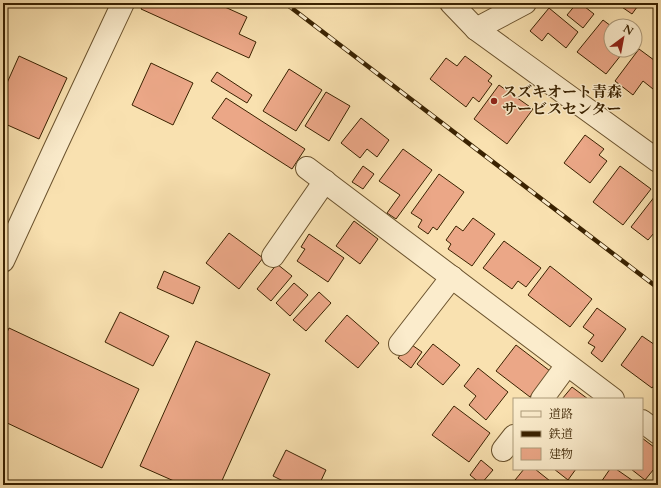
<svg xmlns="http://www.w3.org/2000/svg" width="661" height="488" font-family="Cardo,'Noto Serif JP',serif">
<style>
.building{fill:#eba787;stroke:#3a2201}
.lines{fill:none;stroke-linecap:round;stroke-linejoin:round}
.minor-casing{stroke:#6a522d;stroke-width:24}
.minor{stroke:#fbeccc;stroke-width:22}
.rail-casing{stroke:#3a2201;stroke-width:4.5}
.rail{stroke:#fbeccc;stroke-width:3;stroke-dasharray:9;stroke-linecap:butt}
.poi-dot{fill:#8f2418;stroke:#fbeccc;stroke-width:1.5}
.labels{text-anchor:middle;stroke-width:3;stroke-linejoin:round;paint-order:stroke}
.poi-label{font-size:15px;font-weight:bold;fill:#3a2201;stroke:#fbeccc;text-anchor:start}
</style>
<rect width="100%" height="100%" fill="#f9e1b0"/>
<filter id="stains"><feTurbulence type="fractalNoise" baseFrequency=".005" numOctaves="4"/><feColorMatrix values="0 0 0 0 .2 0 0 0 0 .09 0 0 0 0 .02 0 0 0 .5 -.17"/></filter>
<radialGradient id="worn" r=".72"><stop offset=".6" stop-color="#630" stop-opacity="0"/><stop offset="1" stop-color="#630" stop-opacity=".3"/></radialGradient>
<!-- building -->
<g class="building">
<polygon points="144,3 216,3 247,17 239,34 256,42 249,58 141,9"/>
<polygon points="577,3 580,3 594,14 583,28 567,15"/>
<polygon points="616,3 640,3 632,14"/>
<polygon points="549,8 578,32 566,48 548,33 542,41 530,31"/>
<polygon points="603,20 611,26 611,50 625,50 606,74 577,52"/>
<polygon points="639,49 658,63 658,93 643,81 633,95 615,81"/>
<polygon points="19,56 67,78 39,139 3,123 3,92"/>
<polygon points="465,56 492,76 488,81 492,84 479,102 473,97 466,107 430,79 446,58 457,66"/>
<polygon points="151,63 193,83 173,125 132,105"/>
<polygon points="289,69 322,90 296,131 263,111"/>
<polygon points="217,72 252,95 247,103 211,81"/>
<polygon points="499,85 533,109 507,144 474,119"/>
<polygon points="326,92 350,106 329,141 305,126"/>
<polygon points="226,98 305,149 292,169 212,118"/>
<polygon points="361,118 389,140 377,157 367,149 360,158 341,143"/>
<polygon points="585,135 604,149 599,155 607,161 590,183 564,163"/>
<polygon points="403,149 432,170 396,219 387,213 400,195 379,181"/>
<polygon points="363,166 374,174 363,189 352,182"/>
<polygon points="620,166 651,189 623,225 593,202"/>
<polygon points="439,174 464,192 437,230 433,227 428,234 418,227 422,220 411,213"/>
<polygon points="655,196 658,198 658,237 654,233 648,240 631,227"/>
<polygon points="473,218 495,234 472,266 448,249 451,244 446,240 456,226 463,231"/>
<polygon points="354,221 378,239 360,264 336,246"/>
<polygon points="229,233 263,258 239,289 206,263"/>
<polygon points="309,234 344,258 328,282 297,261 305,249 301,247"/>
<polygon points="504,241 541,268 526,287 518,281 512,289 483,268"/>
<polygon points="277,264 292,276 271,301 257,289"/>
<polygon points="550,266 592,299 570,327 528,295"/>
<polygon points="164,271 200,287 193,304 157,288"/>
<polygon points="294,283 308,295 290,316 276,303"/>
<polygon points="319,292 331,303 306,331 293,320"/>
<polygon points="597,308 626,329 602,362 591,353 595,347 588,343 594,335 583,327"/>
<polygon points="120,312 169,336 153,366 105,342"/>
<polygon points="347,315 379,343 358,368 325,341"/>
<polygon points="9,328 139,389 102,468 3,421 3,341"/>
<polygon points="642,336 658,347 658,380 652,388 621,365"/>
<polygon points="196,341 270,374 220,485 183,485 140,466"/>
<polygon points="409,343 422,352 411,368 398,358"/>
<polygon points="433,344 460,365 443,385 417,364"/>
<polygon points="516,345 550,371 530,397 496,371"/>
<polygon points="478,368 508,392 486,420 469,405 476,396 464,386"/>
<polygon points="572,387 588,399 562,399"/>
<polygon points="454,406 490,433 469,462 432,435"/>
<polygon points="642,438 658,450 658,464 645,480 631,469 642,469"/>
<polygon points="286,450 326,470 319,485 283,485 285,482 273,476"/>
<polygon points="481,460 493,470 481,484 470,475"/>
<polygon points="524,469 535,469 555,485 511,485"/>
<polygon points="554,469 576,469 568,480"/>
<polygon points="610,469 616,469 639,485 599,485"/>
</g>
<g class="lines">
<!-- minor casing -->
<g class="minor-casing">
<g id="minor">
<polyline points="451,3 476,29 658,161"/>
<polyline points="476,29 525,3"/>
<polyline points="307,168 613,399"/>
<polyline points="273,256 325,181"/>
<polyline points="3,261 55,148 123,3"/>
<polyline points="400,344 452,277"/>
<polyline points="542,399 567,365"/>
<polyline points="642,421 658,433"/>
<polyline points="503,450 514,436"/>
</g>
</g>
<!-- minor -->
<use href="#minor" class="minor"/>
<!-- rail casing -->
<g class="rail-casing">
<polyline id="rail" points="285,3 658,288"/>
</g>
<!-- rail -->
<use href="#rail" class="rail"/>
</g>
<!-- markers -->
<circle class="poi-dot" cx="494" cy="101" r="4"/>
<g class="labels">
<!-- poi labels -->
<g class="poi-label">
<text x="502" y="97">スズキオート青森<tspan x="502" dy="17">サービスセンター</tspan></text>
</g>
</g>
<!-- margin -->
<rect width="661" height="488" fill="none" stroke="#f9e1b0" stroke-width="16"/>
<rect x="4" y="4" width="653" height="480" fill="none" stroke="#3a2201" stroke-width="2"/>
<rect x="8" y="8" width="645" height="472" fill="none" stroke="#3a2201"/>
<!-- legend -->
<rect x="513" y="398" width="130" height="72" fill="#fbeccc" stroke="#ae9b7b"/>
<rect x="521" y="411" width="20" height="6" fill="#fbeccc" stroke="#ae9b7b"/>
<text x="549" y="418" font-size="12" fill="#3a2201">道路</text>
<rect x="521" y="431" width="20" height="6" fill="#3a2201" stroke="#ae9b7b"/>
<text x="549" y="438" font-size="12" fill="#3a2201">鉄道</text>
<rect x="521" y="448" width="20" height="12" fill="#eba787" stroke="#ae9b7b"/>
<text x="549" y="458" font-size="12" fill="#3a2201">建物</text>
<!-- north arrow -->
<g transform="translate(623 38) rotate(32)"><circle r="19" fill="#fbeccc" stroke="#ae9b7b"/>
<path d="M0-3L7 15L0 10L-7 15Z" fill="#8f2418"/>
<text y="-6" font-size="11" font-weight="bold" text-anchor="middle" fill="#3a2201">N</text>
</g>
<rect width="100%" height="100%" filter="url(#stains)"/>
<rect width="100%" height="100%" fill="url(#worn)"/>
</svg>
